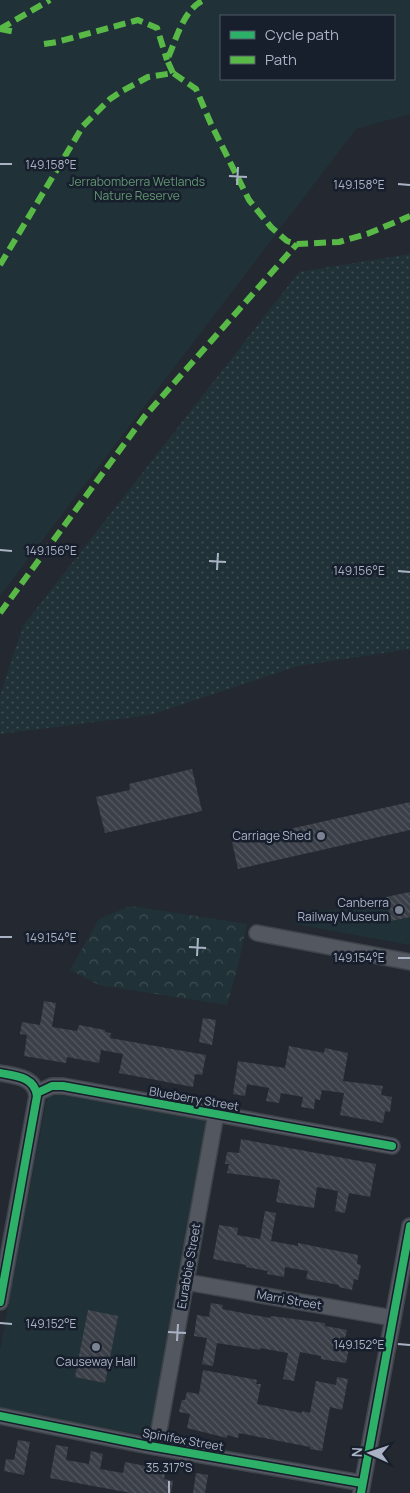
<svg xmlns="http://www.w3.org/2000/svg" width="410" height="1493" font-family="Manrope,sans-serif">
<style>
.grass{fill:url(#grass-dots)}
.forest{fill:url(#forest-crowns)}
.green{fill:#203237;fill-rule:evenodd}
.building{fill:url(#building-back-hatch)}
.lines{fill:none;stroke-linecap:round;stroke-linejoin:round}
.minor-casing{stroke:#3f434a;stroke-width:18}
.minor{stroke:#525760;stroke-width:15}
.quiet{stroke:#58b947;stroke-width:6;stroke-dasharray:12 6;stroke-linecap:butt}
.cycleway-casing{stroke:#171e2c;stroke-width:11}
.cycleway{stroke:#2db169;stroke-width:8}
.ticks{fill:none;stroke:#aab3c5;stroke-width:2}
.poi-dot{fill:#7b8291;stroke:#171e2c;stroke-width:2}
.labels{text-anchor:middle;stroke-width:5;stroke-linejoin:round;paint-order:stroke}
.park-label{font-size:12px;fill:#619770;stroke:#171e2c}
.poi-label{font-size:12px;fill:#aab3c5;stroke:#171e2c;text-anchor:end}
.street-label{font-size:12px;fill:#aab3c5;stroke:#171e2c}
.ticks-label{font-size:12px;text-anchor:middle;fill:#aab3c5;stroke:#171e2c;stroke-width:5;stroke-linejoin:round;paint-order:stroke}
</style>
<defs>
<pattern id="grass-dots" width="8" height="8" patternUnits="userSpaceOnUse" patternTransform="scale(1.25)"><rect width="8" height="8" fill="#203237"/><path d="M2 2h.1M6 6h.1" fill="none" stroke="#3e4d52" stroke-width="1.8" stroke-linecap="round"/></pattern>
<pattern id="forest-crowns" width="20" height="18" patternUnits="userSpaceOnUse" patternTransform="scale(1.25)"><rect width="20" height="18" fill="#203237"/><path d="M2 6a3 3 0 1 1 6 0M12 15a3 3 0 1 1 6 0" fill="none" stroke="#3e4d52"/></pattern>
<pattern id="building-back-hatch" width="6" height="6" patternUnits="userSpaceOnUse" patternTransform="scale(1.25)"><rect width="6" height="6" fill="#3b3f48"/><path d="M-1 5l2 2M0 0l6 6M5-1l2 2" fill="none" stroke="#555861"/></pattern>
</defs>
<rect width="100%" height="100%" fill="#232831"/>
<!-- grass -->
<polygon class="grass" points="410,254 410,649 298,666 150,715 0,734 0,695 23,626 299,272"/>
<!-- forest -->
<polygon class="forest" points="131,906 247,924 238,966 227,1005 99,985 70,970 99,919"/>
<!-- green -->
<g class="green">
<path d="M0,0H410V114L356,129L0,596ZM221,16H394V79H221Z"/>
<polygon points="387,902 391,921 410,917 410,945 295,924 301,912 345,909"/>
<polygon points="56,1093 202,1119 208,1124 152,1430 145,1435 0,1409 0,1350 46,1103 49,1097"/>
</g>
<!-- building -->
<g class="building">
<polygon points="192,769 202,811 105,833 96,797 130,790 129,784"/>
<polygon points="410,802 410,830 238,869 232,842"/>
<polygon points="410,892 410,917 391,921 386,897"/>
<polygon points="44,1001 56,1003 52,1027 77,1031 79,1025 105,1030 105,1032 111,1033 110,1038 206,1055 202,1075 195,1074 193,1087 119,1073 123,1054 101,1050 99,1063 67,1057 66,1063 24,1056 27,1035 20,1034 22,1022 40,1025"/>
<polygon points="203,1018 216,1020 212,1045 199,1042"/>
<polygon points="289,1046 324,1053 325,1048 348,1053 343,1081 383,1086 381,1095 392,1097 390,1112 385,1111 383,1123 340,1115 344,1093 322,1090 320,1100 315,1099 314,1109 301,1107 303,1097 281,1093 279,1103 266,1101 269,1088 247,1084 245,1096 233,1094 238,1061 285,1068"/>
<polygon points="241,1139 376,1164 370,1197 349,1193 345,1213 335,1211 338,1191 317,1187 314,1208 276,1202 280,1180 227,1173 229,1164 225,1164 227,1152 239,1153"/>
<polygon points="265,1211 276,1213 271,1241 298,1246 298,1243 358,1255 357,1264 361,1265 358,1280 354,1279 352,1290 339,1287 339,1285 306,1279 308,1271 285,1267 284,1277 267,1274 268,1271 246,1267 246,1265 213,1259 219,1225 238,1228 237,1235 260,1239"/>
<polygon points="211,1303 223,1305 222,1309 270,1318 271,1316 325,1323 325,1326 347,1330 344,1342 350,1343 346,1363 321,1359 321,1356 300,1352 294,1381 283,1379 288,1353 260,1348 260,1350 217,1343 213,1366 202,1364 207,1338 194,1336 197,1315 209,1317"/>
<polygon points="88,1310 118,1316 105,1383 75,1377"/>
<polygon points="203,1370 257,1380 256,1384 261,1384 257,1404 302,1413 302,1411 310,1413 316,1381 336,1385 337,1377 348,1379 342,1410 330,1407 322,1451 310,1449 310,1447 239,1433 238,1438 227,1435 227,1438 187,1428 190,1414 179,1412 182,1400 185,1400 187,1392 199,1394"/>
<polygon points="18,1440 30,1442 24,1475 4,1471 6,1459 14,1460"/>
<polygon points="56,1445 68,1447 66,1460 89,1464 91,1451 103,1454 100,1469 123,1473 125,1462 166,1470 164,1479 173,1481 171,1493 131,1493 50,1478"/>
<polygon points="196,1473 208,1475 205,1493 193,1493"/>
</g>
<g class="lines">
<!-- minor casing -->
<g class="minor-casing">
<g id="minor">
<polyline points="257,933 410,962"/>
<path d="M0,1073C16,1076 35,1077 37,1096L0,1302"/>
<polyline points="37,1093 52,1086 63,1086 392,1146"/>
<polyline points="186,1282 393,1318"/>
<polyline points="0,1416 144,1445 362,1483"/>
<polyline points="156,1447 216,1114"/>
<polyline points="361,1492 410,1226"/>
</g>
</g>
<!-- minor -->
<use href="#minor" class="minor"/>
<!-- quiet -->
<g class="quiet">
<polyline points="0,29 50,0"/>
<polyline points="0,29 16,32"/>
<polyline points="44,44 57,42 138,20 157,28 167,60"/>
<path d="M173,73L167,60C176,41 183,9 204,0"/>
<polyline points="0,265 83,126 110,99 122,91 148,77 173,73 196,89 211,124 249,200 271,227 287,241 297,244 339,242 367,234 410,216"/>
<polyline points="0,613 144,417 297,244"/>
</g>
<!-- cycleway casing -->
<g class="cycleway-casing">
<g id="cycleway">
<path d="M0,1073C16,1076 35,1077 37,1096L0,1302"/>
<polyline points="37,1093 52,1086 63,1086 392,1146"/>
<polyline points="0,1416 144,1445 362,1483"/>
<polyline points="361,1493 410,1226"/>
</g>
</g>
<!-- cycleway -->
<use href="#cycleway" class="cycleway"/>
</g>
<!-- ticks -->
<path class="ticks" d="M0,164H12M229,176L247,177M398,184L410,185M237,185L238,167M0,550L12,551M209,561L226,562M217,570L218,553M398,571L410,572M0,937H12M189,947L206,948M197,956L198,938M398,958H410M0,1323L12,1324M168,1332L186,1333M177,1341L178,1324M398,1344L410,1345M169,1493V1481"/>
<!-- markers -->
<g class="poi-dot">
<circle cx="321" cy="836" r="5"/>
<circle cx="399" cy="910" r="5"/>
<circle cx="96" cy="1347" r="5"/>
</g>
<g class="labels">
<!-- park labels -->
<g class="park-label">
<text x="137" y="186">Jerrabomberra Wetlands<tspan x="137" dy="14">Nature Reserve</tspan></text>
</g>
<!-- poi labels -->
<g class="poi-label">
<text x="311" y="840">Carriage Shed</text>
<text x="389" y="907">Canberra<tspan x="389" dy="14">Railway Museum</tspan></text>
<text x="96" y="1366" text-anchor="middle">Causeway Hall</text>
</g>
<!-- street labels -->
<g class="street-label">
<text transform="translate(194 1099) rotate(10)" y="4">Blueberry Street</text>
<text transform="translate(189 1266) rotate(-80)" y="4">Eurabbie Street</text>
<text transform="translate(289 1300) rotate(10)" y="4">Marri Street</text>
<text transform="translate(183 1440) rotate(10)" y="4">Spinifex Street</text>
</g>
</g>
<g class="ticks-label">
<text x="51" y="169">149.158°E</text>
<text x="359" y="189">149.158°E</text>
<text x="51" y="555">149.156°E</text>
<text x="359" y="575">149.156°E</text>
<text x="51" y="942">149.154°E</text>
<text x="359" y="962">149.154°E</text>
<text x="51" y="1328">149.152°E</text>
<text x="359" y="1349">149.152°E</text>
<text x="169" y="1472">35.317°S</text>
</g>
<!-- legend -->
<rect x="220" y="15" width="175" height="65" fill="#171e2c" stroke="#525a69"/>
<rect x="230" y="31" width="25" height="8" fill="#2db169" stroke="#525a69"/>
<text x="265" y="40" font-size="15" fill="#aab3c5">Cycle path</text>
<rect x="230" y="56" width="25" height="8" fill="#58b947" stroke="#525a69"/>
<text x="265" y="65" font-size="15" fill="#aab3c5">Path</text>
<!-- north arrow -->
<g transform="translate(370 1453) rotate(273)" stroke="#171e2c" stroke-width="4" paint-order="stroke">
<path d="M0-4L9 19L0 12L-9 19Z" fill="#aab3c5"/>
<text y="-8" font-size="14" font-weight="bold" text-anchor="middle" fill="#aab3c5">N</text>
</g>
</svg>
